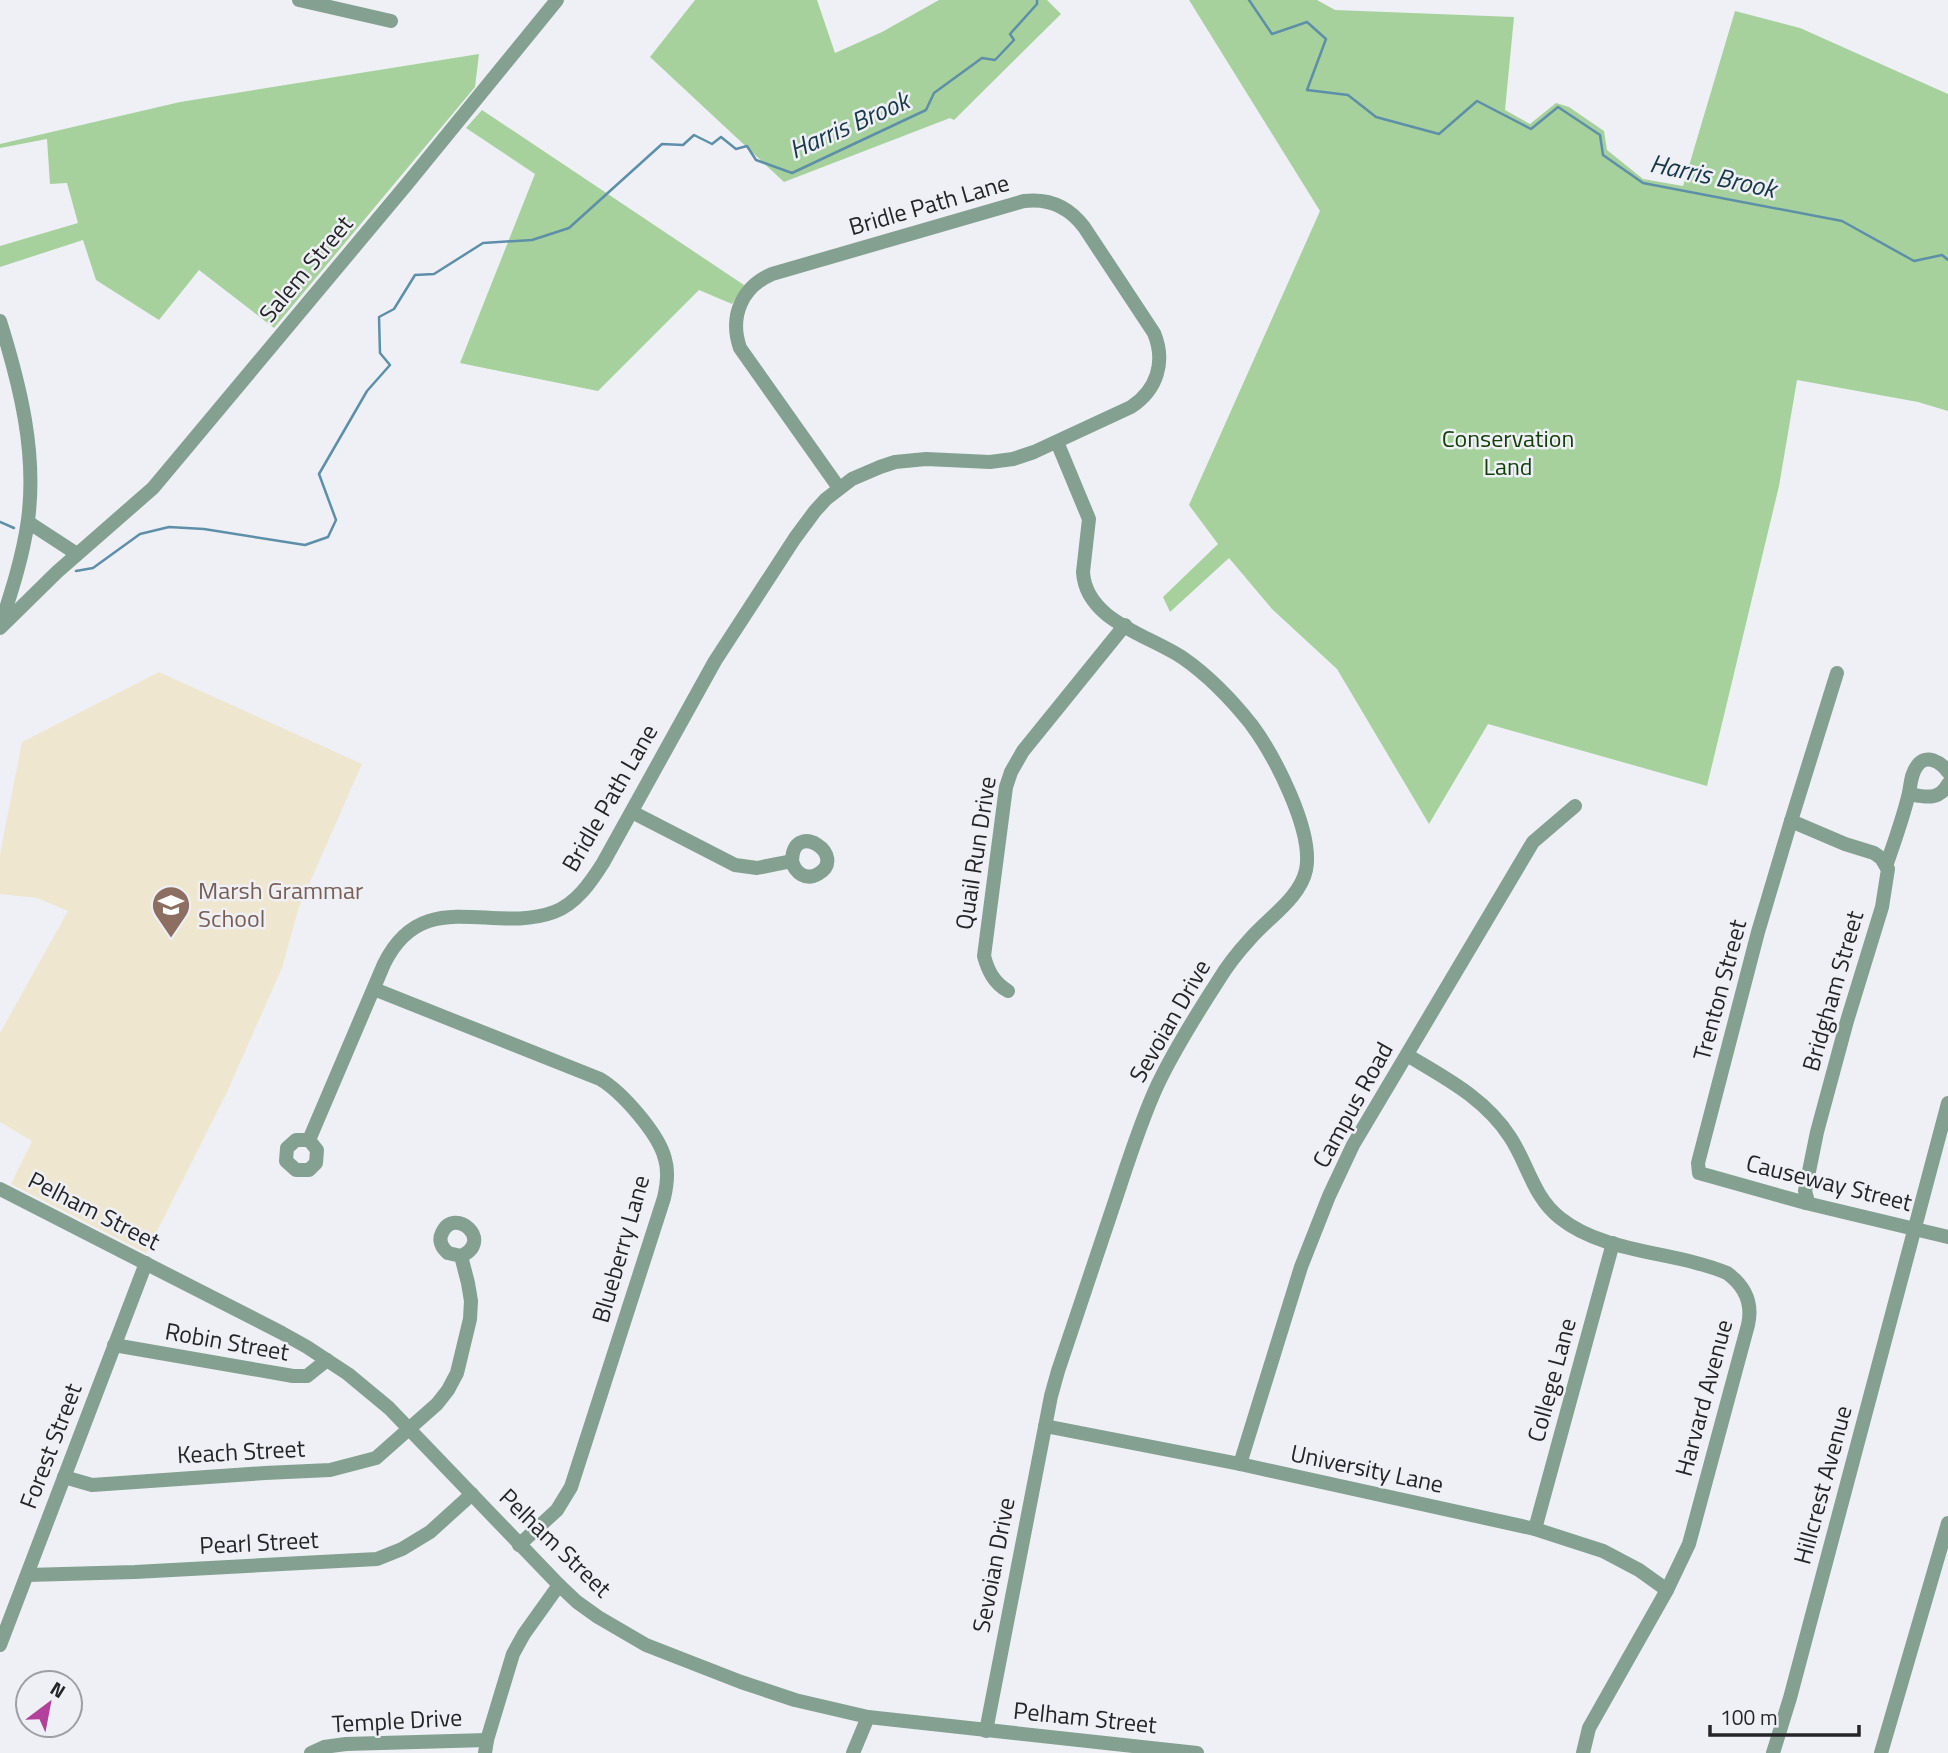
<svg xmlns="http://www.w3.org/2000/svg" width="1948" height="1753" font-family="'Titillium Web',sans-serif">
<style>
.education{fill:#efe6d0}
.green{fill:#a6d19c}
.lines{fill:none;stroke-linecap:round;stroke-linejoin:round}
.stream{stroke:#5e8fa8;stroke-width:2.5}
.minor{stroke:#84a090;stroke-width:14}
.labels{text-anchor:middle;stroke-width:5;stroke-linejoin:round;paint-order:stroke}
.street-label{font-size:24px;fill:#252528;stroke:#eef0f6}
.park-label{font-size:24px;fill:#133e07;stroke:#eef0f6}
.education-label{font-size:24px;fill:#785e54;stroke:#eef0f6;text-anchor:start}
.water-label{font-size:26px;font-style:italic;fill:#183848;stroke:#eef0f6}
</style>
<rect width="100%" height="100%" fill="#eef0f6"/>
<!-- education -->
<polygon class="education" points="159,672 362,764 299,907 282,968 227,1092 146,1253 11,1184 32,1141 0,1122 0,1033 68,911 37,898 0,894 0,854 22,742"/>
<!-- green -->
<g class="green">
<polygon points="695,0 817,0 835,53 882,32 939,0 1047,0 1061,14 954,120 950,118 784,182 650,57"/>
<polygon points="1189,0 1317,0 1335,10 1514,17 1505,110 1530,124 1556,103 1569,107 1604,131 1607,150 1643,179 1683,186 1735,11 1800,28 1948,94 1948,411 1918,402 1797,380 1779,486 1707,786 1488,724 1429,824 1337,669 1272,609 1229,558 1170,612 1163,597 1218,544 1189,505 1320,211"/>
<polygon points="479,54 475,87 274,328 199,270 159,320 96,280 83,240 0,267 0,246 78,223 67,183 50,184 47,139 0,148 0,144 180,102"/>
<polygon points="482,110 744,285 732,304 699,290 598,391 460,363 535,174 466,128"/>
</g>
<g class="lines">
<!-- stream -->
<g class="stream">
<polyline points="1249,0 1272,34 1307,22 1326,39 1307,90 1348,95 1376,117 1439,134 1477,101 1531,129 1558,107 1600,135 1603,155 1643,183 1842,221 1914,261 1942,255 1948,260"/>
<polyline points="0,522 14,528"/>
<polyline points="76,571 93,568 140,534 169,527 204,529 305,545 328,537 336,520 319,474 367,391 390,365 380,353 379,317 394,309 415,275 434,274 483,243 532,240 569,228 662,144 683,145 694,135 712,144 721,137 736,149 747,146 756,160 792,173 926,110 934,93 982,58 995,60 1014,40 1010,34 1037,4 1037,0"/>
</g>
<!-- minor -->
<g class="minor">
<polyline points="299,0 391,21"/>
<path d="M0,321C20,385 37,453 28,520C23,556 12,590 1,624"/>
<polyline points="28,522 77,554"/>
<polyline points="0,628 57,572 153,488 407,184 557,0"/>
<polyline points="1837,673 1791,821 1758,932 1698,1163 1699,1173 1806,1203 1948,1237"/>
<path d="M1909,794C1925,797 1939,801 1948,784"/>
<path d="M632,812L735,865L757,868L792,861C793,818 849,856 818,874C806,881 795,873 792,861"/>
<polyline points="1791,821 1845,844 1874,853 1881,858 1886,866"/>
<path d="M374,989L600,1079C622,1092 659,1134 665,1159C669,1172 667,1185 664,1198L571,1487L557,1510L519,1545"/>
<path d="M1008,991C994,983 988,971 984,956L1006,787L1011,772L1023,751L1125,625"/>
<path d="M1407,1055C1445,1078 1485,1098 1510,1137C1528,1164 1533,1197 1560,1218C1605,1254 1675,1251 1727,1273C1745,1286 1753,1303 1748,1325L1689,1544L1667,1590L1589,1728L1583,1753"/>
<path d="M309,1140H296L287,1148L286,1161L296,1170H309L316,1163L317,1150L309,1140L384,964C423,884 492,935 554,912C576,904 591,882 603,863L715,661L795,538L815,511L826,499L852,479L880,467L895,462L926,459L990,462L1013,459L1034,452L1131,407C1157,390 1166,362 1154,333L1084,227C1069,207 1049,198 1024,201L772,274C742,287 729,316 740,348L839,488"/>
<polyline points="0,1189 282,1333 307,1347 348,1374 389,1408 559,1585 577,1602 598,1617 646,1645 741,1682 795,1700 868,1717 1197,1753"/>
<path d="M1806,1203L1807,1198L1805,1191L1817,1132L1847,1021L1882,907L1888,869L1886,866C1894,843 1902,821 1908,797C1911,787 1910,775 1917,766C1926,753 1941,762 1948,772"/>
<polyline points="114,1345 293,1376 307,1376 327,1360"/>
<polyline points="1045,1426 1240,1464 1535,1529 1603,1551 1639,1570 1667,1590"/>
<polyline points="1240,1464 1301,1267 1329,1196 1353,1145 1533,842 1575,806"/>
<path d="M64,1477L92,1485L265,1473L330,1470L376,1458L437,1404L448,1390L457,1373L470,1319L471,1301L468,1283L461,1256L448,1253C442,1248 438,1241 442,1233C454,1205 495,1241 461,1256"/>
<polyline points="1535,1529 1613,1243"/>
<polyline points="27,1575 135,1572 377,1559 402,1549 430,1532 472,1494"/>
<polyline points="0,1645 146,1263"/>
<path d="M986,1731L1051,1396L1058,1371C1077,1315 1096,1258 1115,1201C1128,1162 1140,1123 1157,1086C1174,1050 1196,1015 1218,981C1227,966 1238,952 1250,939C1268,918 1300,898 1306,870C1314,831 1274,755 1251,724C1231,699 1209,676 1183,658C1149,635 1086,621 1083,572L1089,519L1057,442"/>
<polyline points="311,1753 324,1747 346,1744 487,1740"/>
<polyline points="485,1753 487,1740 513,1654 524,1634 559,1585"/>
<polyline points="853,1753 868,1717"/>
<polyline points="1773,1753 1790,1698 1948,1103"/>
<polyline points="1881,1753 1948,1523"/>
</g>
</g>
<!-- icons -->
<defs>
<g id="school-pin" transform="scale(2.0125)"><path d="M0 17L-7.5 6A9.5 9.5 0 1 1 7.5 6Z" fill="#8d6e63" stroke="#eef0f6"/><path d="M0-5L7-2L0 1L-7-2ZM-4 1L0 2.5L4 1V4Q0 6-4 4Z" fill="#fff"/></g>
</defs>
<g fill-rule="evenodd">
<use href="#school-pin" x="171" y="905"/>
</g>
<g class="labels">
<!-- street labels -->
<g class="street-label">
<text transform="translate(929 205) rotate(-16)" y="8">Bridle Path Lane</text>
<text transform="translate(306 269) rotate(-50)" y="8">Salem Street</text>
<text transform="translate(610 798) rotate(-60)" y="8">Bridle Path Lane</text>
<text transform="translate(976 853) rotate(-81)" y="8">Quail Run Drive</text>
<text transform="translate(1720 990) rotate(-75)" y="8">Trenton Street</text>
<text transform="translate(1833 991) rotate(-74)" y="8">Bridgham Street</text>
<text transform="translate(1170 1021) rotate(-60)" y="8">Sevoian Drive</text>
<text transform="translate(1353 1105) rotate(-61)" y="8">Campus Road</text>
<text transform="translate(1829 1183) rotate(14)" y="8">Causeway Street</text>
<text transform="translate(94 1211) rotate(27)" y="8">Pelham Street</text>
<text transform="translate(621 1249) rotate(-74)" y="8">Blueberry Lane</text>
<text transform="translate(227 1342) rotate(10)" y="8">Robin Street</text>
<text transform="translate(1552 1380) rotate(-75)" y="8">College Lane</text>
<text transform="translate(1704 1398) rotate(-75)" y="8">Harvard Avenue</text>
<text transform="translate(51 1446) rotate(-69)" y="8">Forest Street</text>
<text transform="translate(241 1452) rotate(-3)" y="8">Keach Street</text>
<text transform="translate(1367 1469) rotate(12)" y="8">University Lane</text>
<text transform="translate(1823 1485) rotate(-75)" y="8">Hillcrest Avenue</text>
<text transform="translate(259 1543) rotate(-3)" y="8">Pearl Street</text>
<text transform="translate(555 1543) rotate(44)" y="8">Pelham Street</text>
<text transform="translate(994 1565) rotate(-79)" y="8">Sevoian Drive</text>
<text transform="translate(1085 1718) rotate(6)" y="8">Pelham Street</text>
<text transform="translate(397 1721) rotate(-3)" y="8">Temple Drive</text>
</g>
<!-- park labels -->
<g class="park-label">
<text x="1508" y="447">Conservation<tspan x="1508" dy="28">Land</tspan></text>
</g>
<!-- education labels -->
<g class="education-label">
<text x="198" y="899">Marsh Grammar<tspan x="198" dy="28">School</tspan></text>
</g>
<!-- water labels -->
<g class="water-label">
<text transform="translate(849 125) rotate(-24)" y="9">Harris Brook</text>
<text transform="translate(1713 176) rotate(12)" y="9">Harris Brook</text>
</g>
</g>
<!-- north arrow -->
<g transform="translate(49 1704) rotate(32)"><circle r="33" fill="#eef0f6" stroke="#9e9fa4" stroke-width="2"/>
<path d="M0-5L12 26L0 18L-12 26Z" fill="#b2419c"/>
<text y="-10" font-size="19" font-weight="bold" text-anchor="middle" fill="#252528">N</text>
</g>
<!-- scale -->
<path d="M1710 1725v10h149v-10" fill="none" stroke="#252528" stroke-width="3.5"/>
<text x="1720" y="1725" font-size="21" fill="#252528" stroke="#eef0f6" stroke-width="5" paint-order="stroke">100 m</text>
</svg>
